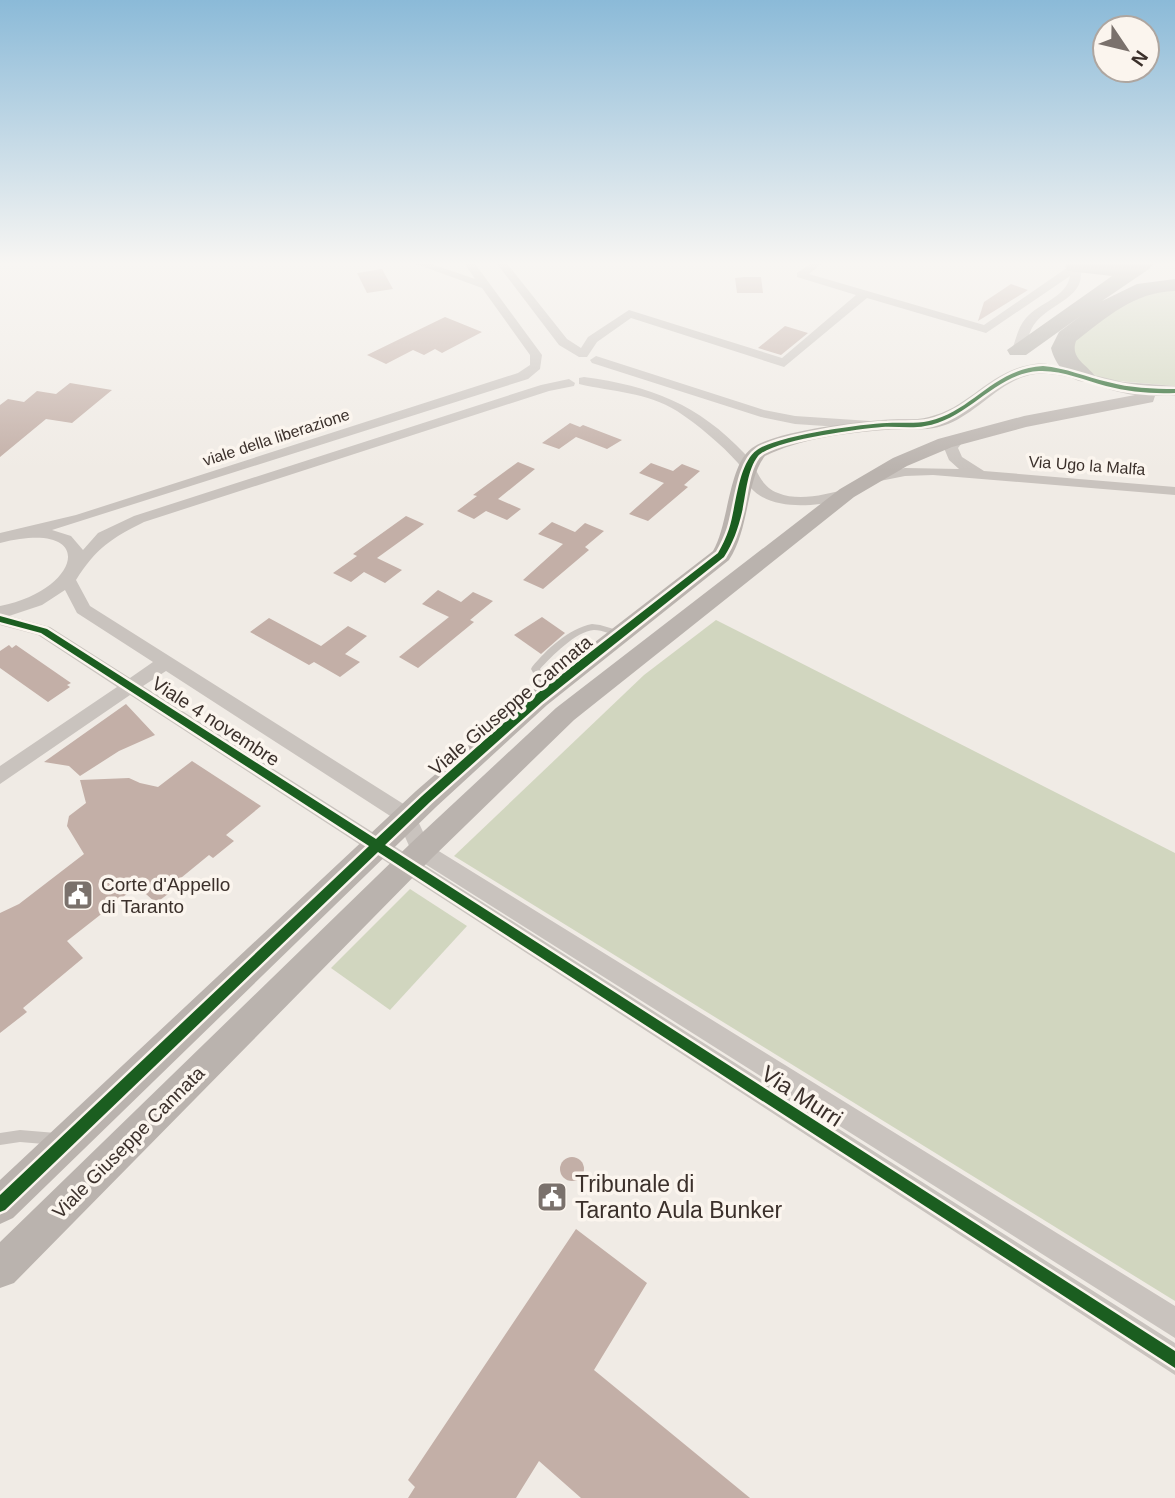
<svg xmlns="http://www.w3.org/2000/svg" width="1175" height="1498" font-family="Helvetica,sans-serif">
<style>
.green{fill:#d1d6bf}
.building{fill:#c3afa7}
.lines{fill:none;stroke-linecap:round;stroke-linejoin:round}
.lane{fill:#c9c3be;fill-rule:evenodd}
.street{fill:#c9c3be;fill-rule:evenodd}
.secondary{fill:#bab3ae;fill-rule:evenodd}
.highway{fill:#afaaa4;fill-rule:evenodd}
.cycleway-casing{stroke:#fbf5ee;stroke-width:5}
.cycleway{fill:#1b5e20;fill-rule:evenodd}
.labels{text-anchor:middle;stroke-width:7;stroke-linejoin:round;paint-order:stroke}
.far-street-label{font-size:16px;fill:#3b302b;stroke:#fbf5ee}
.street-label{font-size:19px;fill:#3b302b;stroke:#fbf5ee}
.poi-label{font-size:19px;fill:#3b302b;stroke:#fbf5ee;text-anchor:start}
.near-street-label{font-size:23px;fill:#3b302b;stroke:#fbf5ee}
.near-poi-label{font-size:23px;fill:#3b302b;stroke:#fbf5ee;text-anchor:start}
</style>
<rect width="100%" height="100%" fill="#f0ebe5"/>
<!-- green -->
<g class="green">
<polygon points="1175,287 1175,386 1106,380 1081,369 1068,347 1133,293"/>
<polygon points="716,620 1175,853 1175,1301 454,856 644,675"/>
<polygon points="410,889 467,926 390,1010 331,968"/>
</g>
<!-- building -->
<g class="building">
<polygon points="382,269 393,289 367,293 357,273"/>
<polygon points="744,277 761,277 763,293 737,293 735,278"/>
<polygon points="1011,284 1028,290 978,321 984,302"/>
<polygon points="445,317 482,332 442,353 435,349 424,355 413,350 386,364 367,355"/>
<polygon points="785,326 808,333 781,355 758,348"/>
<polygon points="70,383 112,390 72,423 46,419 0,457 0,405 8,399 24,402 37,391 56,394"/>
<polygon points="570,423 580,427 583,425 622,440 607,449 576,437 559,449 542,443"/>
<polygon points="518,462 535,469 498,499 521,509 507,520 486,511 474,519 457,511 477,496 473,495"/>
<polygon points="651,463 673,471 682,464 700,471 684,485 688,487 648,521 629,514 664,483 639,473"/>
<polygon points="406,516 424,524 377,558 402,570 385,583 364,572 351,582 333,573 357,556 353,554"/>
<polygon points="552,522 575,532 585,523 604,531 585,547 589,550 543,589 523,580 563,544 538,534"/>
<polygon points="438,590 461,602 473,592 493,601 470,620 474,622 418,668 399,657 449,617 422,604"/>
<polygon points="542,617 565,633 541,654 514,635"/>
<polygon points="269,618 321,646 348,626 367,636 345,654 360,662 340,677 314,662 309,665 250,632"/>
<polygon points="9,645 12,648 16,645 71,683 67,685 70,687 48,702 0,668 0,651"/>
<polygon points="126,704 155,735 119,751 80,776 69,766 44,762"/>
<polygon points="192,761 261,806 226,835 234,841 213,858 209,855 176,882 180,885 156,903 137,886 67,941 83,958 23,1008 27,1012 0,1033 0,913 19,904 84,854 67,826 69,816 86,803 80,780 129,778 140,783 158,787"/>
<circle cx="572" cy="1169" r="12"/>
<polygon points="576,1229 647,1283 594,1370 750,1498 581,1498 539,1461 516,1498 408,1498 415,1487 408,1480"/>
</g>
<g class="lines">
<!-- lane -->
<g class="lane">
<path d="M592,624L600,625L624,632L625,634L621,637C612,635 603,630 594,630C576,631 551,657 540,669L553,692L551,694H545L531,669L532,667C547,649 568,629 592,624Z"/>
<polygon points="20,1130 56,1133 61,1134 62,1139 61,1144 56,1145 20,1142 0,1145 0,1133"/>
</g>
<!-- street -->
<g class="street">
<path d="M408,261H423L475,279L463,261H473L542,355L540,369L528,379L52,530L71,536L83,550L98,533L134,516L541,385L569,379L575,383L574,386L549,391L144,522C112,538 96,548 76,580L90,606L413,810L429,845L1175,1306V1338L414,857L398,821L166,671L143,686L1175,1343V1375L130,695L0,784V766L117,687L38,635L0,625V606C82,590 99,518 0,543V533L76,515L518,373L530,365V355L482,288ZM65,590L77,613L153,662L130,678L50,627L9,616L42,605Z"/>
<path d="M495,261H505L567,339L581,348L588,337L629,310L782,358L856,295L797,277V273L814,261H825L809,274L984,325L1071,265H1079C1090,296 1051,303 1036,322C1028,331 1028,343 1022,353H1014L1012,350C1016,339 1018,327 1026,318C1040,302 1066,298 1070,276L986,333L867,298L784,367L631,318L597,342L587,357H579L559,345Z"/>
<polygon points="596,356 764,410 795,416 870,421 877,425 870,429 795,424 761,417 592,363 590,360"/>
<path d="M584,377C651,386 698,404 745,454C758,468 759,486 778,493C800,502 826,494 847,489L854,493C847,501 831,502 820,504C796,507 766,506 750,487C743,480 744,470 738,463C721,444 698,425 677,411C647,392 613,392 579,384V378Z"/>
<polygon points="958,435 965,439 958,448 962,457 984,471 1175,487 1175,495 933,475 905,476 870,483 863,479 865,476 905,468 959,469 949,460 944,448 953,436"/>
</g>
<!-- secondary -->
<path class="secondary" d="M1043,363L1123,382L1175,386V396H1155L1153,402L1026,427L952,447L907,466L854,497L574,720L431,859L14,1283L0,1288V1242L411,843L556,708L840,489L893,458L938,439L1024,416L1135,395C1103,391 1069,371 1036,374C1002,378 979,412 948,424C927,432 907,429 885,430C846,433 799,439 765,456C746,480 750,528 729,560L547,705L436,807L13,1218L0,1224V1180L416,791L529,693L713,551C729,524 728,465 752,448C773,432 853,422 882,420C898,418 914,421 929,417C973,407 991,366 1043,363Z"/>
<!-- highway -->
<path class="highway" d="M1075,261L1117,264L1156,261L1149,269L1102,301L1137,284L1175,279V291C1134,292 1107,317 1076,341C1070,358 1086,364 1095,376L1091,381C1073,386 1055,366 1051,348L1059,332L1082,315L1026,355H1010L1007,350L1112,276L1068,271L1065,267L1068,263Z"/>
<!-- cycleway casing -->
<g class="cycleway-casing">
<path id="cycleway" d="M1043,366C1066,368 1086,377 1108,382C1130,388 1153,389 1175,389V393C1152,394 1129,392 1106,386C1084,380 1062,370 1039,371C995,373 969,419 925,426C911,429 896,426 882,427C858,429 773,440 758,456C747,470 746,495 742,512C738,529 733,543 724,557L542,702L430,802L385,845L1175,1351V1368L378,852L5,1210L0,1212V1195L369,846L41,633L0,622V616L47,629L376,839L422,796L534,696L718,553C722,546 726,538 729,529C736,508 738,463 757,450C776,436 861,424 887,423C901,422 915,424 929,421C973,411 993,369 1043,366Z"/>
</g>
<!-- cycleway -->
<use href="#cycleway" class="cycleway"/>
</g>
<!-- sky -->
<linearGradient id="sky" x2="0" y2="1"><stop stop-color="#8bbad8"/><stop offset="0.56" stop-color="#f8f6f3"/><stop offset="1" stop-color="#f8f6f3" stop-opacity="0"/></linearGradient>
<rect width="1175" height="470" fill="url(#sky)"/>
<!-- icons -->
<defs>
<g id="civic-square" transform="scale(1.575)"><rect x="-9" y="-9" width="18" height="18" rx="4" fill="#7a716c" stroke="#fbf5ee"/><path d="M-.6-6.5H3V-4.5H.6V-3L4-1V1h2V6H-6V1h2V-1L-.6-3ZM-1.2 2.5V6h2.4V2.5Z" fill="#fff"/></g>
</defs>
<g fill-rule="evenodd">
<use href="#civic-square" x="78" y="895"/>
<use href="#civic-square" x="552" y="1197"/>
</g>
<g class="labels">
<!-- far-street labels -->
<g class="far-street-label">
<text transform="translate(276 437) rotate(-18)" y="6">viale della liberazione</text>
<text transform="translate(1087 465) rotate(4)" y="6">Via Ugo la Malfa</text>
</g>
<!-- street labels -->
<g class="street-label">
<text transform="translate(510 705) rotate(-40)" y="7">Viale Giuseppe Cannata</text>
<text transform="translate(216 721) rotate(33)" y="7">Viale 4 novembre</text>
<text transform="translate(128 1142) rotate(-45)" y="7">Viale Giuseppe Cannata</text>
</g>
<!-- poi labels -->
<g class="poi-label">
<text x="101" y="891">Corte d'Appello<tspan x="101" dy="22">di Taranto</tspan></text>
</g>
<!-- near-street labels -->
<g class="near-street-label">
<text transform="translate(802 1096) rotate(33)" y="8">Via Murri</text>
</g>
<!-- near-poi labels -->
<g class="near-poi-label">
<text x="575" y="1192">Tribunale di<tspan x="575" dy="26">Taranto Aula Bunker</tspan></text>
</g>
</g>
<!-- north arrow -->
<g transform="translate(1126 49) rotate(125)"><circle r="33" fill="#fbf5ee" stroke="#aea6a0" stroke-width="2"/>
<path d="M0-5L12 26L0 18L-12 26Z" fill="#7a716c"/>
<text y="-10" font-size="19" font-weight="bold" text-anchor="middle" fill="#3b302b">N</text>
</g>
</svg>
